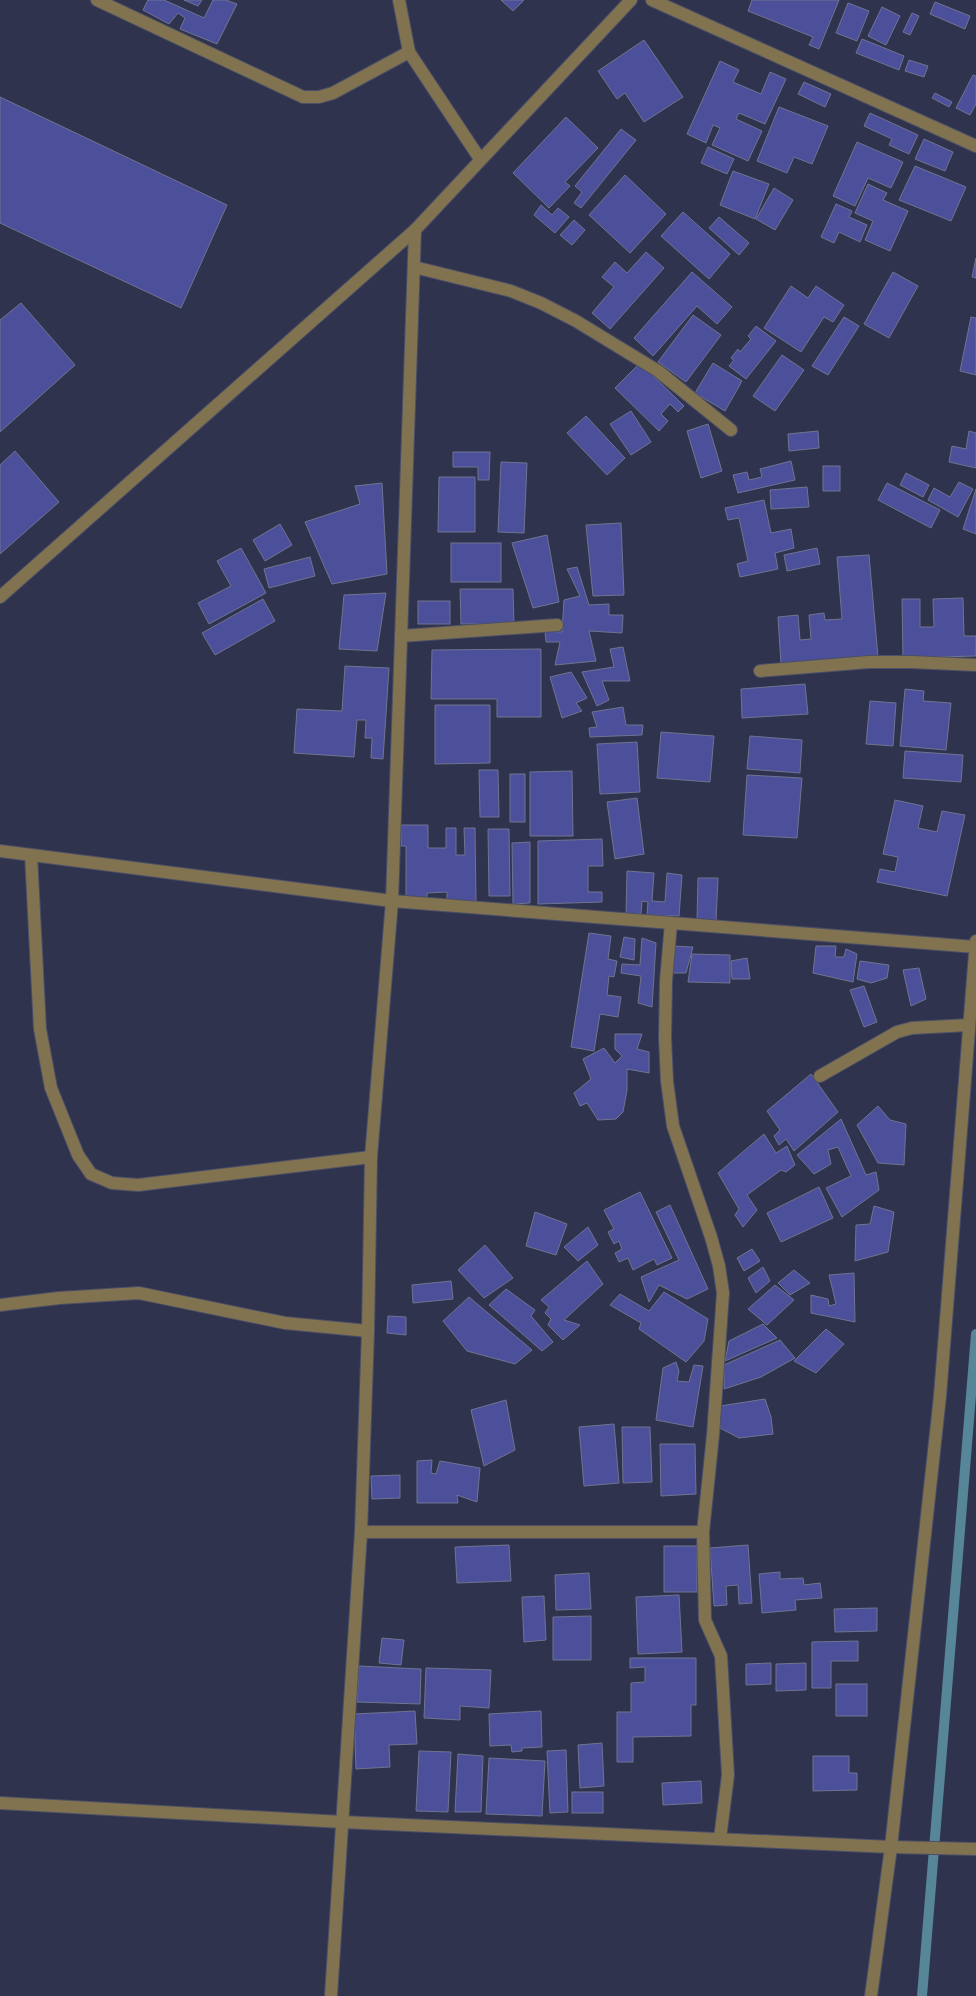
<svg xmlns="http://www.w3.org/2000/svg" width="976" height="1996" font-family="'Roboto Condensed',sans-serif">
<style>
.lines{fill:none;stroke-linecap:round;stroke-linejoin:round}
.stream{stroke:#568697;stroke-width:10}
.building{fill:#4c509b;stroke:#6f7491}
.minor-casing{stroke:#4c4f67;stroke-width:14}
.minor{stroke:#827350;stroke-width:12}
</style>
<rect width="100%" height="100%" fill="#30334d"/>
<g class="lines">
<!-- stream -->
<polyline class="stream" points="922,1996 976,1334"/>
</g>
<!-- building -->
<g class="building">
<polygon points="148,0 164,0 204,18 213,0 226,0 237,4 217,44 180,29 185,18 178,13 169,24 143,10"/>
<polygon points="184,0 202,0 198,6"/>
<polygon points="501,0 524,0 513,11"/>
<polygon points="752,0 839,0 819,49 809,45 813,37 748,11"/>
<polygon points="935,2 970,16 965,29 930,14"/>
<polygon points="848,3 869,11 857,41 836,33"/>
<polygon points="882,7 900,16 886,45 868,36"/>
<polygon points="912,13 919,16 910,35 903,32"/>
<polygon points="862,39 904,56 899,70 856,53"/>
<polygon points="644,40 683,97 644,122 625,93 617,99 598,71"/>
<polygon points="909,60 928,66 924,77 905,71"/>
<polygon points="720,61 739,70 733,82 761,94 770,72 786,79 765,124 739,113 736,119 762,131 748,161 712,145 720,128 713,125 706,143 687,134"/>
<polygon points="973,75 976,76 976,104 970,115 956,108"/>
<polygon points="804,82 831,94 825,107 798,94"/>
<polygon points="935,93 952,102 949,107 932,98"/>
<polygon points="0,97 227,205 181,308 0,223"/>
<polygon points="779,107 828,126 812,164 794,157 787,173 757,161"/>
<polygon points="870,113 918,135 909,154 889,145 892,139 864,126"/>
<polygon points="566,117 598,148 565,182 570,186 549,208 513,173"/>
<polygon points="621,129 636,140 581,208 574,203 582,192 575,186"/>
<polygon points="924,139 953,152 945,171 915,159"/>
<polygon points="857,142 903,162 891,188 868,178 855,206 833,196"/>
<polygon points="708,147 734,159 727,174 701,163"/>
<polygon points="915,166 966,187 951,221 899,200"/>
<polygon points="733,171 769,184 755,219 720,205"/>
<polygon points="625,175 666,214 630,253 589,215"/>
<polygon points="868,184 887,193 883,200 908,211 890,251 865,240 873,221 855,213"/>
<polygon points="774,188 793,200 775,230 756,219"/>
<polygon points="836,204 852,211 849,217 867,225 860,242 839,232 834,243 821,237"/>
<polygon points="541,205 552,215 558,208 569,217 555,233 534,215"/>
<polygon points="683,212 730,254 709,279 661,236"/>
<polygon points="719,217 749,243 739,255 709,228"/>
<polygon points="574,220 585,230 572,245 560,235"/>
<polygon points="646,252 664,268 610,329 592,313 614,287 602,277 615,262 627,273"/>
<polygon points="976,258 976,278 972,277"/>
<polygon points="692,272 732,307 717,324 697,306 653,356 634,338"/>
<polygon points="893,272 918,286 889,338 864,324"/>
<polygon points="791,286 808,298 816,286 844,305 833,322 824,317 801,352 764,328"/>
<polygon points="21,303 75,365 0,432 0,320"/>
<polygon points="693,315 721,335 686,382 658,362"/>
<polygon points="844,317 859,326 828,375 812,366"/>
<polygon points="971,317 976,318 976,375 960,371"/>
<polygon points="756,326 776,341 746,379 729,366 734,360 731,358 738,349 740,352 751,339 748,336"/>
<polygon points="782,355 804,370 775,411 753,396"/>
<polygon points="640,363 684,406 678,412 670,404 661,414 668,421 659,431 615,388"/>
<polygon points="713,363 742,381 725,411 695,393"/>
<polygon points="631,411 651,442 631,455 610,424"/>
<polygon points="586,416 625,458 607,475 567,433"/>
<polygon points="708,424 722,471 701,478 687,431"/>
<polygon points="818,431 819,448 789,451 788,434"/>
<polygon points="969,431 976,433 976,468 949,462 952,446 966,449"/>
<polygon points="15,451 59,502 0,554 0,465"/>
<polygon points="453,452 490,452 489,480 478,480 478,467 453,467"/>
<polygon points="791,461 795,480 738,493 733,475 747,472 749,480 762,477 760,469"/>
<polygon points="501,462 527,463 524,533 498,532"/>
<rect x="823" y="466" width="17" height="25"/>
<polygon points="906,473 929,485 923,497 900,485"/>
<polygon points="439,477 475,477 475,532 438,532"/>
<polygon points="959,482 973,489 958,517 928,500 934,488 950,497"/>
<polygon points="382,483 387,574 332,584 305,522 360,504 355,486"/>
<polygon points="887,483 940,510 931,528 878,500"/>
<polygon points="807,487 809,507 771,509 770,490"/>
<polygon points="976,489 976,534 963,529"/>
<polygon points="764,500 771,533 791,529 794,548 775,553 778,569 740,577 737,564 748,561 739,518 728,520 725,508"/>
<polygon points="621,523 624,595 593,596 586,525"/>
<polygon points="280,524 292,545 265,561 253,540"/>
<polygon points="547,535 559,602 533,608 512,543"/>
<rect x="451" y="543" width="50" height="39"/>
<polygon points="241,548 266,593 209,624 198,603 231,586 217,561"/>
<polygon points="817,548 820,564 787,571 784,555"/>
<polygon points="869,555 878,657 781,665 778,617 798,615 800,640 811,639 809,615 824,613 825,620 842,619 837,557"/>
<polygon points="310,557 315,576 269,588 264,569"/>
<polygon points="577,567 589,605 609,604 609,615 623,615 622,633 589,631 596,661 555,665 560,642 546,642 545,631 562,632 564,600 580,596 567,569"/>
<polygon points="460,589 513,589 514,624 461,624"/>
<polygon points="386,593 377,651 339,649 344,595"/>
<polygon points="963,598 964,636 976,636 976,656 903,658 902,599 920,599 920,627 934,627 933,599"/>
<polygon points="263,599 275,621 215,655 202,633"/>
<rect x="418" y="601" width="32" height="23"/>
<polygon points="623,647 630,681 602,681 609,700 597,706 582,672 614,667 610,649"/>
<polygon points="541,649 541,717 497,717 497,699 431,699 432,650"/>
<polygon points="345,666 389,668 383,759 371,758 372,738 365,738 366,720 357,720 354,757 294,753 297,709 342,711"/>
<polygon points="571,672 587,698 576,703 582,711 562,718 550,677"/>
<polygon points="805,684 808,714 742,718 741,689"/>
<polygon points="905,689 924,691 923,701 951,703 946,750 900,746"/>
<polygon points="870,701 896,703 893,746 866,744"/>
<polygon points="435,705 490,705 490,763 435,764"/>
<polygon points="623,707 626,725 643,725 642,735 590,737 589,728 597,727 592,712"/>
<polygon points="661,732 714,736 710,782 657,778"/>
<polygon points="750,736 802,740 800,773 747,769"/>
<polygon points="637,742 640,792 600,794 597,744"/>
<polygon points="905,751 963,755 961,782 903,778"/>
<polygon points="479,770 498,770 499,817 480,817"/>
<polygon points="572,771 573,836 530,836 530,772"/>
<rect x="510" y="774" width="15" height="48"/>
<polygon points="747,775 802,778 797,838 743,835"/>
<polygon points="637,798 644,854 615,859 607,802"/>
<polygon points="895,800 923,806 918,828 937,832 942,811 965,815 947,896 877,882 880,869 895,872 898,857 883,854"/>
<polygon points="401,825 428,825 428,848 446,848 446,828 456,828 456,855 465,855 464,828 475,828 476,901 447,901 447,892 427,893 427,899 406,900 406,846 401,846"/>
<polygon points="488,829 509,829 510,896 489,896"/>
<polygon points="602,839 603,866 588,866 588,892 602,892 602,902 538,904 538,841"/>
<polygon points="530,842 530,903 513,904 512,843"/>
<polygon points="627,871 654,873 652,901 665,902 667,873 682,875 679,916 647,915 648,902 642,901 641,914 626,914"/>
<polygon points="698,878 718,878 716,921 697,920"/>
<polygon points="589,933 611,936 608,959 617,961 614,977 609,976 607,995 621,997 618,1017 600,1014 594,1051 571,1047"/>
<polygon points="624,937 635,939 634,960 620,957"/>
<polygon points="642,938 656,943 652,1007 638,1003 641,976 621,973 622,964 640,965"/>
<polygon points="672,946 693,947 686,973 672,973"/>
<polygon points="816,946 836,946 835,957 844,957 846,949 857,954 853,982 813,973"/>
<polygon points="692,954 730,955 730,983 688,982"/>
<polygon points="747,958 750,979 732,979 731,961"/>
<polygon points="860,961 889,965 887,978 871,983 857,979"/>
<polygon points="919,968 926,999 911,1006 903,970"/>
<polygon points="864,986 877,1022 864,1027 850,990"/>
<polygon points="615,1034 642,1034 637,1049 649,1052 649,1073 627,1069 627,1090 623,1112 616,1119 598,1120 587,1103 580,1106 574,1093 591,1079 583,1059 604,1048 615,1063 622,1056 615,1049"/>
<polygon points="811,1074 838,1112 794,1151 786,1139 779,1145 774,1136 780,1130 767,1111"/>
<polygon points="878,1106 890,1120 906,1124 904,1165 878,1163 857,1125"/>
<polygon points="841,1119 866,1175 876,1172 879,1190 842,1217 826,1188 851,1176 838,1147 828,1150 831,1164 814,1174 797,1155"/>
<polygon points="764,1134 776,1153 787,1146 795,1165 786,1172 781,1170 747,1195 757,1210 743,1227 735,1215 739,1209 718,1173"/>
<polygon points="819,1187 833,1218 781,1242 767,1213"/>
<polygon points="640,1192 672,1258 657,1265 654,1259 633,1270 628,1258 619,1262 615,1253 622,1249 619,1241 614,1244 608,1232 614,1229 604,1210"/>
<polygon points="670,1205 708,1289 687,1299 659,1285 649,1302 641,1277 679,1260 656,1212"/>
<polygon points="874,1206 894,1212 888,1252 855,1261 856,1225 870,1224"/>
<polygon points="535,1212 567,1224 556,1255 526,1246"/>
<polygon points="588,1227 598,1245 578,1261 564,1247"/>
<polygon points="485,1245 513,1278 484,1298 458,1270"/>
<polygon points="752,1249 760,1261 744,1271 737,1258"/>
<polygon points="587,1261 603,1284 564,1320 580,1325 563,1340 548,1325 551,1319 545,1313 549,1307 541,1300"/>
<polygon points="763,1267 770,1281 756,1293 748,1278"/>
<polygon points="794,1270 810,1283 790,1295 778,1283"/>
<polygon points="854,1273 855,1322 811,1313 811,1295 828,1299 829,1306 836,1304 829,1275"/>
<polygon points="451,1281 453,1299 413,1303 412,1285"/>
<polygon points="775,1285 794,1300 767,1325 748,1309"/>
<polygon points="506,1289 535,1310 531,1316 553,1342 542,1351 489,1305"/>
<polygon points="664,1292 708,1319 704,1341 686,1362 639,1329 641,1323 610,1305 620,1294 649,1311"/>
<polygon points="469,1297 532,1350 515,1364 467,1351 443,1321"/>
<polygon points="388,1316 406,1317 406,1335 387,1333"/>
<polygon points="763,1324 777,1338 725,1361 729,1341"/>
<polygon points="826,1329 844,1344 816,1373 794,1361"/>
<polygon points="780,1340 795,1358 761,1377 724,1389 724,1365"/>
<polygon points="676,1362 679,1371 677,1381 689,1382 694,1365 703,1366 693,1427 656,1420 663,1368"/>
<polygon points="765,1399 771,1417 773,1434 739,1438 720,1428 720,1406"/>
<polygon points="506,1400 515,1450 484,1466 471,1410"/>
<polygon points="614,1424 619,1483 584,1486 579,1427"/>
<polygon points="622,1427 650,1427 652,1482 623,1483"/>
<polygon points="660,1444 695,1444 696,1494 661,1496"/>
<polygon points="432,1460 431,1473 436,1474 440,1461 480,1468 477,1502 457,1495 458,1503 417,1503 417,1461"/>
<polygon points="400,1475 400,1498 372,1499 371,1476"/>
<polygon points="509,1545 511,1581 457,1583 455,1547"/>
<polygon points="748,1545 752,1603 739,1604 738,1585 726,1586 727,1605 714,1606 710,1548"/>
<rect x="664" y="1546" width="33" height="46"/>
<polygon points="780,1572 780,1579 803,1578 804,1585 820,1583 822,1598 795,1600 796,1610 762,1613 759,1574"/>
<polygon points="589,1573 591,1609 556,1610 555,1575"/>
<polygon points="679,1595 682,1652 638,1654 636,1597"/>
<polygon points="544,1596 546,1640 524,1642 522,1597"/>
<polygon points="877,1608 877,1631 835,1632 834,1609"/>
<polygon points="591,1616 591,1660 553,1660 553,1617"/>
<polygon points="382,1638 404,1640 401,1665 379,1663"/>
<polygon points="858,1641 858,1661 831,1661 831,1688 812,1688 812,1642"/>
<polygon points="630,1658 696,1658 696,1705 691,1705 691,1736 633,1737 633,1762 617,1762 617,1712 631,1712 631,1683 645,1682 645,1667 630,1668"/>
<polygon points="771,1663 771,1684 746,1685 746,1664"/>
<polygon points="806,1663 806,1690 776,1691 776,1664"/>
<polygon points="359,1666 421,1669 420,1704 357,1702"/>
<polygon points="426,1668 491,1670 489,1708 460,1706 460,1720 424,1718"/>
<rect x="836" y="1684" width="31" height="32"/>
<polygon points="415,1711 417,1744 389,1745 390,1767 356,1769 354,1714"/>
<polygon points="541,1711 542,1747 522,1748 522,1751 512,1752 511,1745 490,1746 489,1714"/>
<polygon points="602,1743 604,1786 580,1788 578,1745"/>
<polygon points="566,1750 568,1812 550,1813 547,1751"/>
<polygon points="419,1751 451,1752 448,1812 416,1811"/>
<polygon points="458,1754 483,1756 481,1812 455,1812"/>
<polygon points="813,1756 849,1756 849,1773 857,1773 857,1790 813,1791"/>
<polygon points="489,1758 545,1761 542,1816 486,1814"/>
<polygon points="701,1781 702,1803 663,1805 662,1783"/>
<rect x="572" y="1792" width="31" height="21"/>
</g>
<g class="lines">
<!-- minor casing -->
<g class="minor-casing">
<g id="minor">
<polyline points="97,0 303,97 319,97 333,93 409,52"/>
<polyline points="399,0 409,52 480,159"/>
<polyline points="652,0 976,146"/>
<polyline points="414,267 511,291 541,303 576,321 658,371 731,430"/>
<polyline points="0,597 415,230 631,0"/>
<polyline points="401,636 557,625"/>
<polyline points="760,671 869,662 911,662 976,665"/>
<polyline points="0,851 392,901 976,947"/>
<polyline points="31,855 40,1029 51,1088 78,1155 91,1174 112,1183 138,1185 371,1157"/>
<polyline points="671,923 666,981 665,1038 667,1081 673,1126 711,1237 719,1266 723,1293 713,1435 703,1532 705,1620 721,1656 728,1775 720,1839"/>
<polyline points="820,1076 897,1032 912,1028 969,1025"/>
<polyline points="0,1305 59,1298 139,1293 285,1323 368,1331"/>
<polyline points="361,1532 703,1532"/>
<polyline points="0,1803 342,1822 891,1847 976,1849"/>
<polyline points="331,1996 361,1532 368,1331 371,1157 392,901 415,230"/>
<polyline points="871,1996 891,1847 940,1396 976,941"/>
</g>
</g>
<!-- minor -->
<use href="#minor" class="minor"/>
</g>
</svg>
